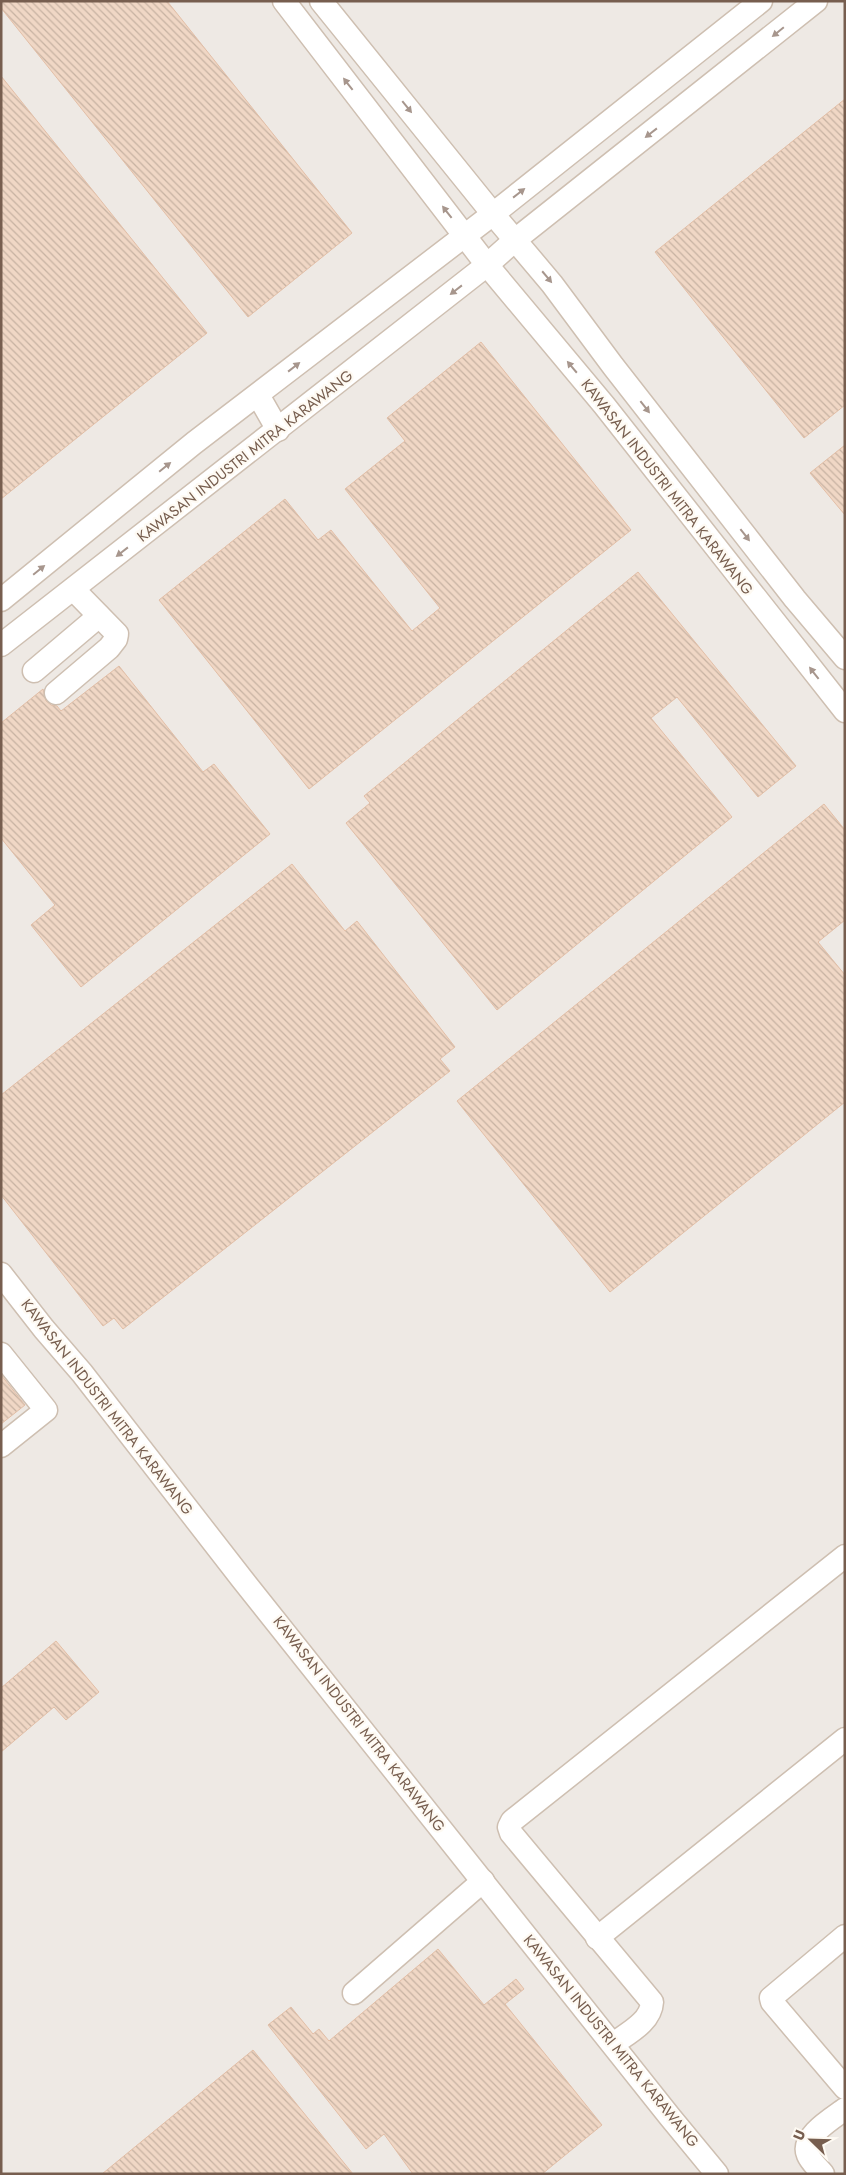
<svg xmlns="http://www.w3.org/2000/svg" width="846" height="2175" font-family="Jost,sans-serif">
<style>
.industrial{fill:#eee9e4}
.building{fill:url(#building-back-hatch);stroke:#e2bea6}
.lines{fill:none;stroke-linecap:round;stroke-linejoin:round}
.minor-casing{stroke:#cebfb1;stroke-width:25}
.minor{stroke:#fff;stroke-width:22}
.oneway{fill:#a7968d}
.labels{text-anchor:middle;stroke-width:4.5;stroke-linejoin:round;paint-order:stroke}
.street-label{font-size:15px;fill:#775e4f;stroke:#fefaf3}
</style>
<defs>
<pattern id="building-back-hatch" width="6" height="6" patternUnits="userSpaceOnUse" patternTransform="scale(1.25)"><rect width="6" height="6" fill="#f0d7c5"/><path d="M-1 5l2 2M0 0l6 6M5-1l2 2" fill="none" stroke="#c7b2a2"/></pattern>
</defs>
<rect width="100%" height="100%" fill="#fcf6ec"/>
<!-- industrial -->
<rect class="industrial" x="1" y="1" width="844" height="2173"/>
<!-- building -->
<g class="building">
<polygon points="1,1 167,1 352,233 248,317 1,8"/>
<polygon points="1,76 207,333 1,499"/>
<polygon points="845,99 845,405 804,438 655,252"/>
<polygon points="481,342 631,530 309,789 159,600 285,499 318,540 331,530 412,631 440,608 345,489 405,441 387,418"/>
<polygon points="845,445 845,515 810,473"/>
<polygon points="638,572 796,766 758,797 677,697 651,718 732,817 497,1010 346,823 370,803 364,796"/>
<polygon points="119,666 203,772 214,764 270,834 81,987 31,925 55,905 1,838 1,723 43,689 46,701 51,705 57,706 61,711"/>
<polygon points="824,804 845,830 845,920 818,942 845,975 845,1102 610,1292 457,1101"/>
<polygon points="292,864 345,931 357,921 455,1047 440,1059 450,1071 123,1329 114,1318 103,1326 1,1195 1,1095"/>
<polygon points="1,1375 25,1405 1,1424"/>
<polygon points="56,1641 99,1692 66,1720 54,1707 1,1752 1,1688"/>
<polygon points="438,1949 484,2005 516,1979 524,1989 505,2004 602,2125 542,2174 413,2174 384,2134 366,2149 268,2025 291,2007 313,2034 319,2029 329,2041"/>
<polygon points="253,2050 353,2174 102,2174"/>
</g>
<g class="lines">
<!-- minor casing -->
<g class="minor-casing">
<g id="minor">
<polyline points="284,1 487,265 604,405 845,711"/>
<polyline points="321,1 493,214 552,284 613,366 795,599 845,658"/>
<polyline points="258,395 278,430"/>
<polyline points="1,600 194,443 493,214 761,1"/>
<polyline points="1,645 487,265 515,240 816,1"/>
<polyline points="34,671 99,616"/>
<polyline points="56,693 109,648 116,639 117,634 74,590"/>
<polyline points="1,1274 44,1329 82,1373 242,1579 670,2117 717,2174"/>
<polyline points="1,1354 46,1410 1,1446"/>
<polyline points="845,1936 771,1998 772,2002 845,2088"/>
<polyline points="597,1938 845,1739"/>
<polyline points="354,1993 483,1881"/>
<path d="M613,2044C628,2033 651,2022 652,2002L511,1833L509,1827L512,1821L845,1556"/>
<path d="M823,2174C818,2168 811,2162 808,2155C800,2137 833,2118 845,2109"/>
</g>
</g>
<!-- minor -->
<use href="#minor" class="minor"/>
</g>
<!-- one-way arrows -->
<defs><path id="oneway-solid" d="M-6-.8H1V-3.2L6.5 0L1 3.2V.8H-6Z" transform="scale(1.25)"/></defs>
<g class="oneway">
<use href="#oneway-solid" transform="translate(778 32) rotate(141)"/>
<use href="#oneway-solid" transform="translate(348 84) rotate(-128)"/>
<use href="#oneway-solid" transform="translate(407 107) rotate(51)"/>
<use href="#oneway-solid" transform="translate(651 133) rotate(142)"/>
<use href="#oneway-solid" transform="translate(519 193) rotate(-38)"/>
<use href="#oneway-solid" transform="translate(447 212) rotate(-128)"/>
<use href="#oneway-solid" transform="translate(547 277) rotate(50)"/>
<use href="#oneway-solid" transform="translate(456 290) rotate(142)"/>
<use href="#oneway-solid" transform="translate(294 367) rotate(-38)"/>
<use href="#oneway-solid" transform="translate(572 367) rotate(-130)"/>
<use href="#oneway-solid" transform="translate(645 407) rotate(52)"/>
<use href="#oneway-solid" transform="translate(165 467) rotate(-39)"/>
<use href="#oneway-solid" transform="translate(745 535) rotate(52)"/>
<use href="#oneway-solid" transform="translate(122 552) rotate(142)"/>
<use href="#oneway-solid" transform="translate(39 570) rotate(-39)"/>
<use href="#oneway-solid" transform="translate(814 673) rotate(-128)"/>
</g>
<g class="labels">
<!-- street labels -->
<g class="street-label">
<text transform="translate(245 456) rotate(-38)" y="5">KAWASAN INDUSTRI MITRA KARAWANG</text>
<text transform="translate(667 487) rotate(52)" y="5">KAWASAN INDUSTRI MITRA KARAWANG</text>
<text transform="translate(107 1407) rotate(52)" y="5">KAWASAN INDUSTRI MITRA KARAWANG</text>
<text transform="translate(359 1724) rotate(52)" y="5">KAWASAN INDUSTRI MITRA KARAWANG</text>
<text transform="translate(611 2041) rotate(51)" y="5">KAWASAN INDUSTRI MITRA KARAWANG</text>
</g>
</g>
<!-- border -->
<rect width="846" height="2175" fill="none" stroke="#775e4f" stroke-width="5"/>
<!-- north arrow -->
<g transform="translate(811 2140) rotate(293)" stroke="#fefaf3" stroke-width="4" paint-order="stroke">
<path d="M0-4L9 19L0 12L-9 19Z" fill="#775e4f"/>
<text y="-8" font-size="14" font-weight="bold" text-anchor="middle" fill="#775e4f">U</text>
</g>
</svg>
